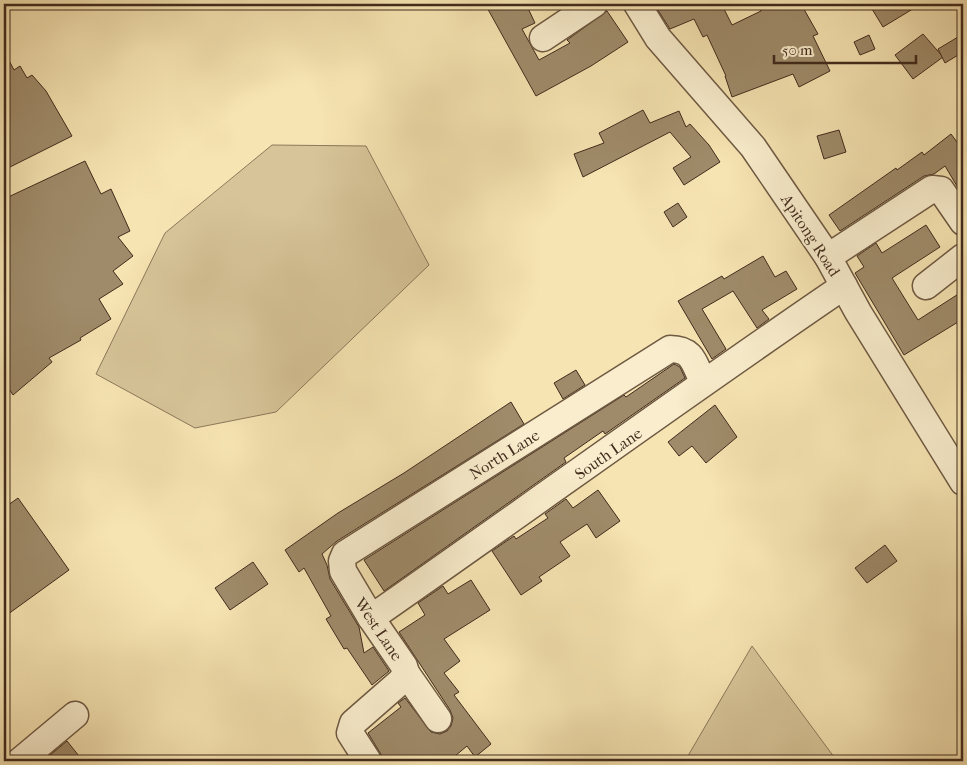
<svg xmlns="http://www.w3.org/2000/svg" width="967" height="765" font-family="'IM FELL French Canon',serif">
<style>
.green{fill:#d7c599;stroke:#8c785b}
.building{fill:#9f8b6a;stroke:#412b1d}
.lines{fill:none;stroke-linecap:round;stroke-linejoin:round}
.minor-casing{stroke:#6e5942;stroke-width:29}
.minor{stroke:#f9edcd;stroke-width:26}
.labels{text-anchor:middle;stroke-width:4.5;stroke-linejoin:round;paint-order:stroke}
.street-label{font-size:16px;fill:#412b1d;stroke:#f9edcd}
</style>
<rect width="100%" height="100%" fill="#f6e4b2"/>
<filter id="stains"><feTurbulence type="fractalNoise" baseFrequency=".004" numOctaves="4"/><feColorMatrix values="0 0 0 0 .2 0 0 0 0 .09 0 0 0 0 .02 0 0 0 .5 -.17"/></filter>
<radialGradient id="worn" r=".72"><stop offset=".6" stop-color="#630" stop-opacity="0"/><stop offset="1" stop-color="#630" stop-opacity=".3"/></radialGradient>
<!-- green -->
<g class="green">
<polygon points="272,145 366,146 429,265 276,412 195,428 96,374 165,233"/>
<polygon points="752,646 837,761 685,761"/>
</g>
<!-- building -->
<g class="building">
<polygon points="485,4 526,4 535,23 522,29 539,60 570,43 567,40 607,11 628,42 591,66 536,96"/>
<polygon points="654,4 729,4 723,7 732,25 761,11 758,4 801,4 818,34 813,36 830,71 799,87 793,74 732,97 725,76 726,76 707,35 703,37 694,19 670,29"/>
<polygon points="869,4 921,4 883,27"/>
<polygon points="923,34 943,57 913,79 895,55"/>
<polygon points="963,34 963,52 945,63 938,49"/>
<polygon points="869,35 875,49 860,55 854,42"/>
<polygon points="4,51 14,70 20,66 27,78 32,75 46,91 72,136 4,170"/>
<polygon points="643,110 650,123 679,111 686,127 690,124 709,145 720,162 684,185 673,168 691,157 670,132 583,177 574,154 604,143 599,133"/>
<polygon points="839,130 846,152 824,159 817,136"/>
<polygon points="951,134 963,150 963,196 945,166 934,174 924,176 840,231 829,215 896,168 897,170 922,152 924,155"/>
<polygon points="85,161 101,194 111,189 130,231 118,237 133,256 113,271 123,284 99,299 111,319 80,338 81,340 49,358 52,362 13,395 4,381 4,199"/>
<polygon points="678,203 687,217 673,227 664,212"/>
<polygon points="926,225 940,247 892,278 918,320 963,291 963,319 904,355 855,273 864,267 857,256 876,243 882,253"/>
<polygon points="763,256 775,277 786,271 797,289 762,310 769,319 757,328 733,291 702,309 726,349 712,359 678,301 722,276 724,279"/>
<polygon points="674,364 680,367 685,378 605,434 603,431 564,458 566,462 384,591 364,560 624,395 626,397"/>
<polygon points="576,370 585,385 563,399 554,383"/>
<polygon points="511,402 524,424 337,541 322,554 327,565 330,579 359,627 364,653 373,647 389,671 372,685 347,648 344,649 326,619 331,616 304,568 299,572 285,550 338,513 404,473"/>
<polygon points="715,405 737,437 706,463 692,446 679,456 668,442"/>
<polygon points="598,490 620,521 596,538 587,524 560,542 570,556 539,577 542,581 521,595 492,551 514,536 516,539 548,518 545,514 566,499 573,508"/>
<polygon points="18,498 69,570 4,617 4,508"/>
<polygon points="885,545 897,561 867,583 855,568"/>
<polygon points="253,562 268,584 230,610 215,588"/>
<polygon points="471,580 490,610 444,639 460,661 444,673 459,692 454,695 491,744 475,757 467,746 449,761 385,761 368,733 401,707 398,703 405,698 431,732 440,734 447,731 451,726 453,718 450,710 399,632 425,615 418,603 443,586 448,594"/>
<polygon points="67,741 83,761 43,761"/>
</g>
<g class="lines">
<!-- minor casing -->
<g class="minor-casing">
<g id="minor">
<polyline points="637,4 658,38 753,147 828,257 858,312 963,482"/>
<polyline points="543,38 594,4"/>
<polyline points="828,257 932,189 941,190 963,222"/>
<polyline points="926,286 963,257"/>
<path d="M371,618C529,508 685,394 844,286"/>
<polyline points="406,673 438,719"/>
<polyline points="20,761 75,715"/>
<path d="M368,761L350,733L353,723L401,681L406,673L404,666L371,618L343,571L342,561L345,554L670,349C693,349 694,363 703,382"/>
</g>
</g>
<!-- minor -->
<use href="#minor" class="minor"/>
</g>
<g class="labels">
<!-- street labels -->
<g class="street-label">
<text transform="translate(811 235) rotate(57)" y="6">Apitong Road</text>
<text transform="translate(608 453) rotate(-35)" y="6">South Lane</text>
<text transform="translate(504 454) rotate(-32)" y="6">North Lane</text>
<text transform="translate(379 629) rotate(56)" y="6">West Lane</text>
</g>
</g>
<!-- margin -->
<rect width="967" height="765" fill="none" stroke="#f6e4b2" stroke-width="20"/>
<rect x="5" y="5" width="957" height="755" fill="none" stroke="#412b1d" stroke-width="2.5"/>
<rect x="10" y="10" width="947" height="745" fill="none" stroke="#412b1d"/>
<!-- scale -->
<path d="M774 55v8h142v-8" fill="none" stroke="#412b1d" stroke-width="2.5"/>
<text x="782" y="55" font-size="15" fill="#412b1d" stroke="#f9edcd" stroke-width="4" paint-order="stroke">50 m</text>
<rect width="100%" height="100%" filter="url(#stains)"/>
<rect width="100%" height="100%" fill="url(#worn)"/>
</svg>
